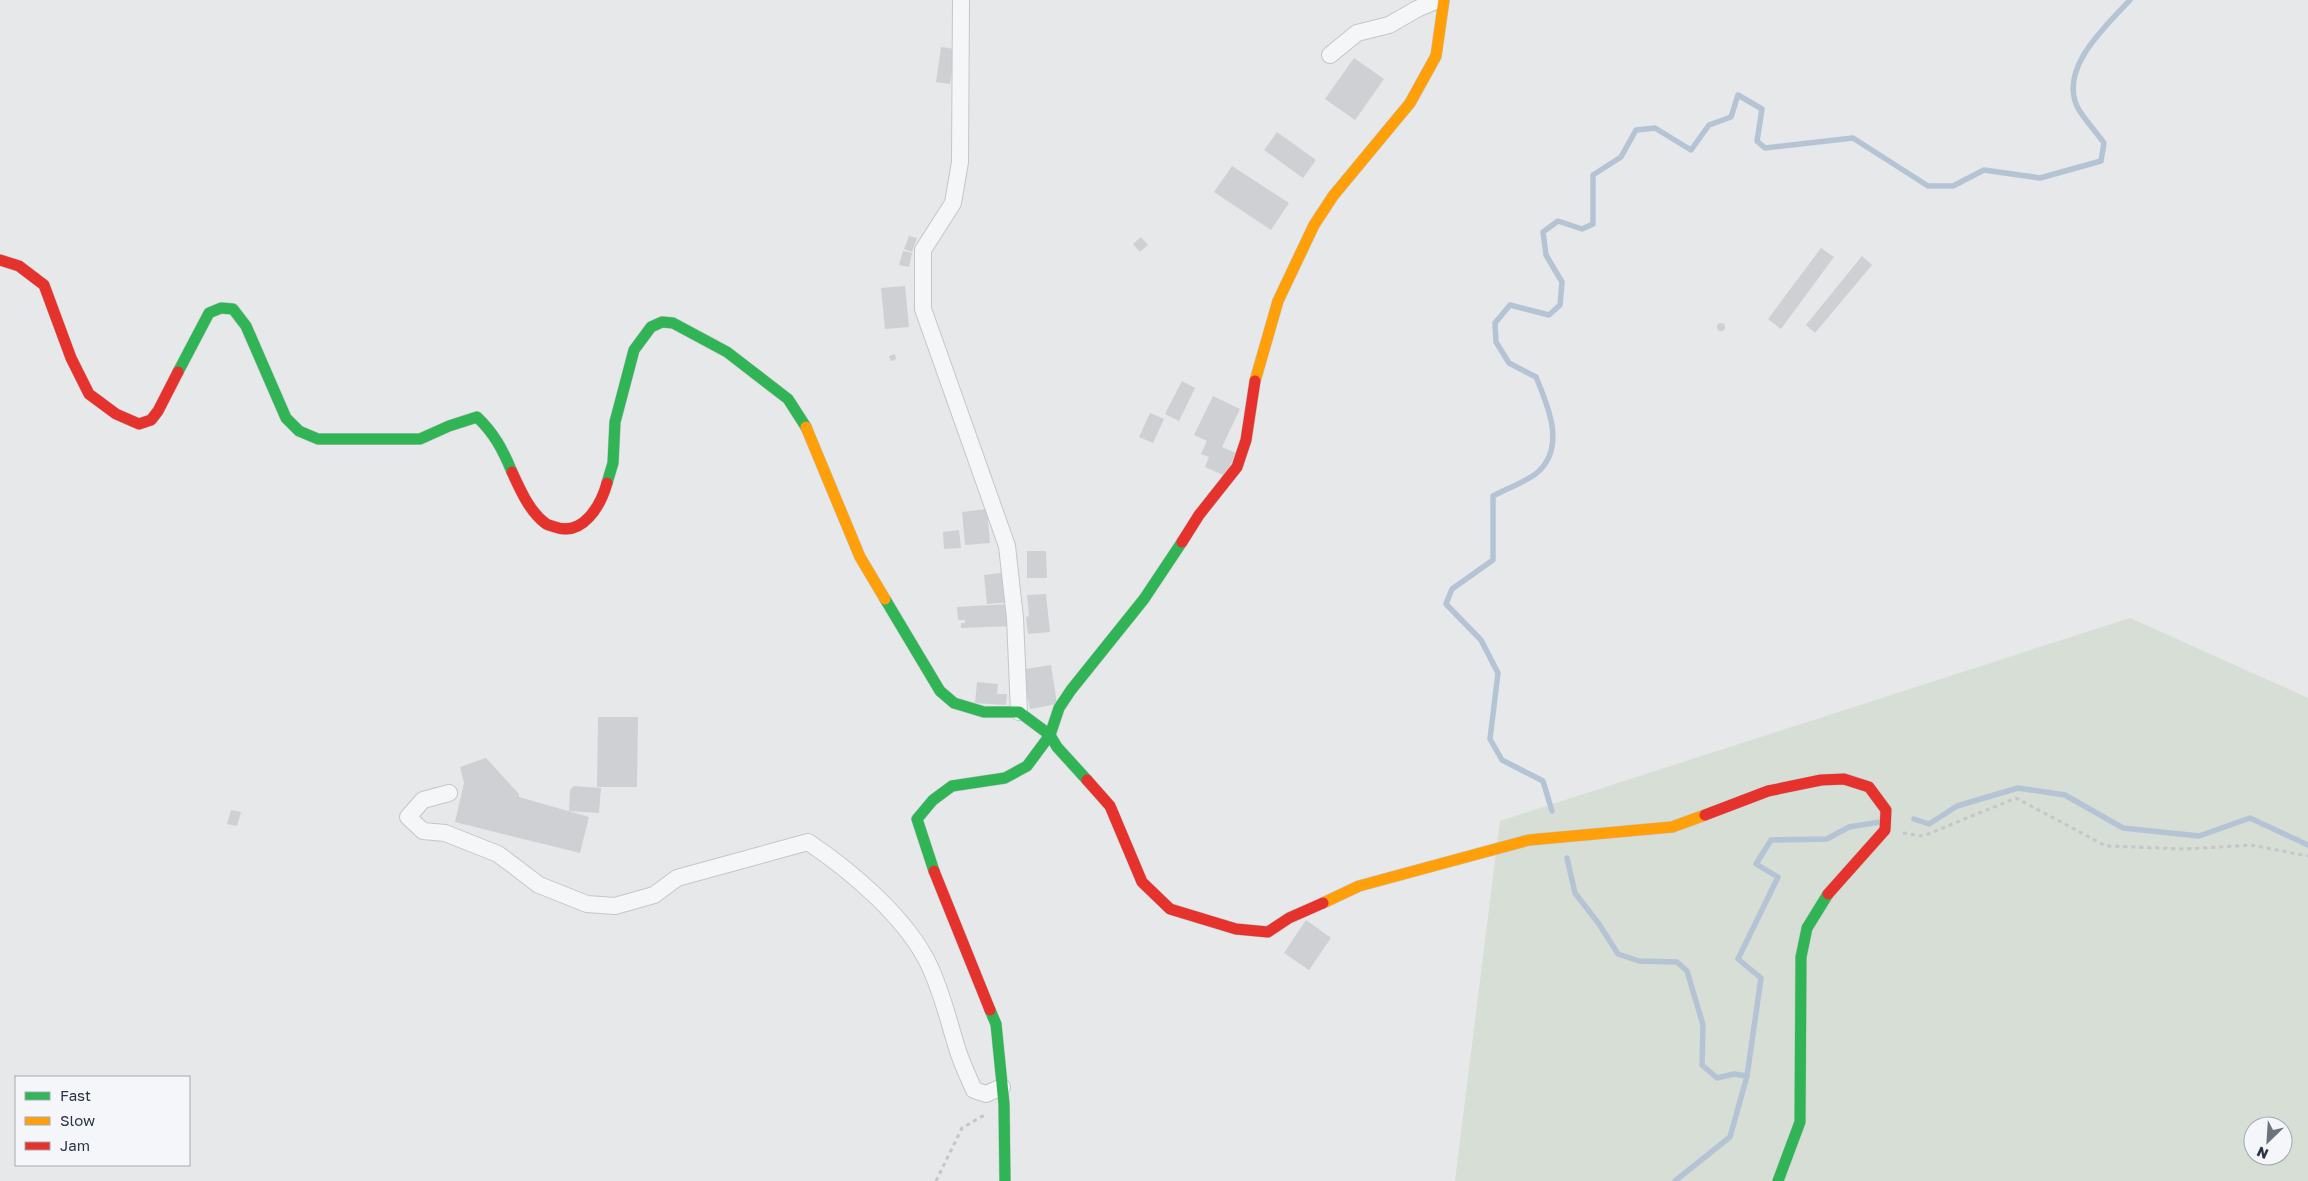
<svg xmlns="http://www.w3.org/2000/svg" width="2308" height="1181" font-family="'Golos Text',sans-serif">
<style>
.green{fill:#d6ded6;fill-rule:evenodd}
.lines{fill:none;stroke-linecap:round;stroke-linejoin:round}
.stream{stroke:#b4c4d5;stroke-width:5.5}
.building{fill:#ced0d3}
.street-casing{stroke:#c4c6c8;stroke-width:18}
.fast-casing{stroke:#c4c6c8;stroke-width:12}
.slow-casing{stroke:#c4c6c8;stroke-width:12}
.jam-casing{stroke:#c4c6c8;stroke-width:12}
.path{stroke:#c5c6ca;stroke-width:3;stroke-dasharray:4 4;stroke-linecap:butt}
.street{stroke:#f5f6f7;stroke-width:16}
.fast{stroke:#30b455;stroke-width:11}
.slow{stroke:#ff9f0a;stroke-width:11}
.jam{stroke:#e5322d;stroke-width:11}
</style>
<rect width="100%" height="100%" fill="#e6e8ea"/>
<!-- green -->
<path class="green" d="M2130,618L2308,698V1181H1455L1500,821ZM2253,1126H2283V1156H2253Z"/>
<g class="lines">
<!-- stream -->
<g class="stream">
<path d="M1552,811L1543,781L1502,760L1490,739L1498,673L1481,640L1446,604L1452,589L1493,560V496C1506,489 1528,481 1538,472C1566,446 1548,406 1536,377L1509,363L1496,342L1495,323L1510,305L1549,315L1560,305L1562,282L1546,255L1543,232L1558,221L1582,229L1593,224V175L1621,157L1636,130L1655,128L1691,150L1709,125L1731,117L1738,95L1762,109L1757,141L1765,148L1853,138L1928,186H1953L1984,170L2040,178L2101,161L2104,143C2096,132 2086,121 2079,110C2056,70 2106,26 2130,0"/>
<polyline points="1914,819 1929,824 1957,806 2018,788 2065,795 2123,828 2199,836 2250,818 2308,845"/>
<polyline points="1567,858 1575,893 1599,924 1618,954 1639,961 1677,962 1687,971 1703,1025 1702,1065 1717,1078 1734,1074 1747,1076"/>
<polyline points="1675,1181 1730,1137 1747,1076 1761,978 1738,959 1778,877 1756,864 1771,840 1827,839 1849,827 1880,822"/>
</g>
</g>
<!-- building -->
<g class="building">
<polygon points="941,47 955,49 950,84 936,82"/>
<polygon points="1354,58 1384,79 1355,120 1325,99"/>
<polygon points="1277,132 1316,160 1303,178 1264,150"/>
<polygon points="1232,166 1289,203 1271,230 1214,192"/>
<polygon points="909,236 917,238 912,252 904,249"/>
<polygon points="1141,237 1148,245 1140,252 1133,244"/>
<polygon points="1821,248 1834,257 1781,329 1768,319"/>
<polygon points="903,251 912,253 909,267 899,265"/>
<polygon points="1862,256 1872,265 1815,333 1806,325"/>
<polygon points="905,286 909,327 885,329 881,288"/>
<circle cx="1721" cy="327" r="4"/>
<polygon points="895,354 896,359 891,361 889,356"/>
<polygon points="1182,381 1195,388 1179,421 1165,414"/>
<polygon points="1213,396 1240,409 1222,447 1236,453 1225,476 1205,467 1209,457 1201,454 1207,441 1194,435"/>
<polygon points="1150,413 1164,419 1153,443 1139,437"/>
<polygon points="987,509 990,543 965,545 962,512"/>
<polygon points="959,530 961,548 944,549 943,532"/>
<polygon points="1027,551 1046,551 1047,578 1027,578"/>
<polygon points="1008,572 1011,602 987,604 984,575"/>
<polygon points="1046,594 1050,632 1028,634 1026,617 1029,616 1027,595"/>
<polygon points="1009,604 1011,626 961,628 961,623 965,623 965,620 958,620 957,607"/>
<polygon points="1051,665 1057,704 1030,709 1028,699 1023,701 1019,670"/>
<polygon points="977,682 998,684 997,694 1007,694 1006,705 975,703"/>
<polygon points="598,717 638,717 637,787 597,787"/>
<polygon points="486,758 519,794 519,797 589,817 580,853 455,822 464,783 460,767"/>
<polygon points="574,786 601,788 599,813 569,811 570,790"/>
<polygon points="231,810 241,812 237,826 227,824"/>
<polygon points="1306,920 1331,938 1309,970 1284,953"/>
</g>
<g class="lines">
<!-- street casing -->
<g class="street-casing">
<g id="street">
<polyline points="961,0 960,162 953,203 923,250 923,309 1007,546 1015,618 1019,712"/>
<polyline points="1330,55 1357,33 1389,25 1417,9 1438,0"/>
<path d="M449,793L423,800L408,817L423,831L445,833L498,854L539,885L587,904L615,906L654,895L677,878L808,842C850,870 907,918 929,965C942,992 948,1019 957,1048C961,1062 968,1076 974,1090L986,1094L1002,1087"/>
</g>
</g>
<!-- fast casing -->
<g class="fast-casing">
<g id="fast">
<path d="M178,372L209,313L221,308L233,309L246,326L286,418L299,431L318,439H420L449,426L477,417C494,433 503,450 512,472"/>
<polyline points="607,483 613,463 615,422 634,350 651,327 662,322 673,323 727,352 788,399 806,427"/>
<polyline points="885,599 940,691 954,703 984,712 1019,712 1050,735 1027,766 1005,778 952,786 933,800 917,819 934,871"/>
<polyline points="1087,780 1057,747 1050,735 1059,708 1071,690 1144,599 1182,542"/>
<polyline points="990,1010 996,1024 1004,1104 1005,1181"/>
<polyline points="1778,1181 1800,1122 1801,957 1807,928 1828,894"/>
</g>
</g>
<!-- slow casing -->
<g class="slow-casing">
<g id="slow">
<polyline points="1255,381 1278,301 1314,225 1333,196 1410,103 1436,56 1444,0"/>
<polyline points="806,427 860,557 885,599"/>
<polyline points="1323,903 1359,886 1529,840 1672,827 1705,815"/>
</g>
</g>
<!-- jam casing -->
<g class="jam-casing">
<g id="jam">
<polyline points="0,260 19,266 44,285 71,358 89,394 116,414 139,424 151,420 158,411 178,372"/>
<path d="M512,472C520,489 529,511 545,523C547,525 552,526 555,527C583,537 601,505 607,483"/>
<polyline points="1182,542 1199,515 1237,467 1246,440 1255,381"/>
<polyline points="1087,780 1110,806 1142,882 1170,909 1236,929 1268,932 1289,918 1323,903"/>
<polyline points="1705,815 1768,791 1821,780 1844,779 1869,787 1886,810 1885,830 1828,894"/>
<polyline points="934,871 990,1010"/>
</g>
</g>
<!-- path -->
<g class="path">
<polyline points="1903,833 1923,836 2016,798 2106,846 2185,849 2251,845 2308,856"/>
<polyline points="936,1181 962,1128 986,1114"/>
</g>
<!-- street -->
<use href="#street" class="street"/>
<!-- fast -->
<use href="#fast" class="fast"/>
<!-- slow -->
<use href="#slow" class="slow"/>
<!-- jam -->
<use href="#jam" class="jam"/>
</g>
<!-- legend -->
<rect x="15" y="1076" width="175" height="90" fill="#f4f6f9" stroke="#a4a8b1"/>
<rect x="25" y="1092" width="25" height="8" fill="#30b455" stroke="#a4a8b1"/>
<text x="60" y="1101" font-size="15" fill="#2b3445">Fast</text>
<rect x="25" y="1117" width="25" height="8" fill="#ff9f0a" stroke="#a4a8b1"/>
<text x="60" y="1126" font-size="15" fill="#2b3445">Slow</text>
<rect x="25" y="1142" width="25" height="8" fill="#e5322d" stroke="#a4a8b1"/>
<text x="60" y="1151" font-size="15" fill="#2b3445">Jam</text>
<!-- north arrow -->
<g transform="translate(2268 1141) rotate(205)"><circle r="24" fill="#f4f6f9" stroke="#a4a8b1"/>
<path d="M0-4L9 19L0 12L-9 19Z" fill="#6c737f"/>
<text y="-8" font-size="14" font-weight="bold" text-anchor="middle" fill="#2b3445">N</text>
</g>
</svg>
